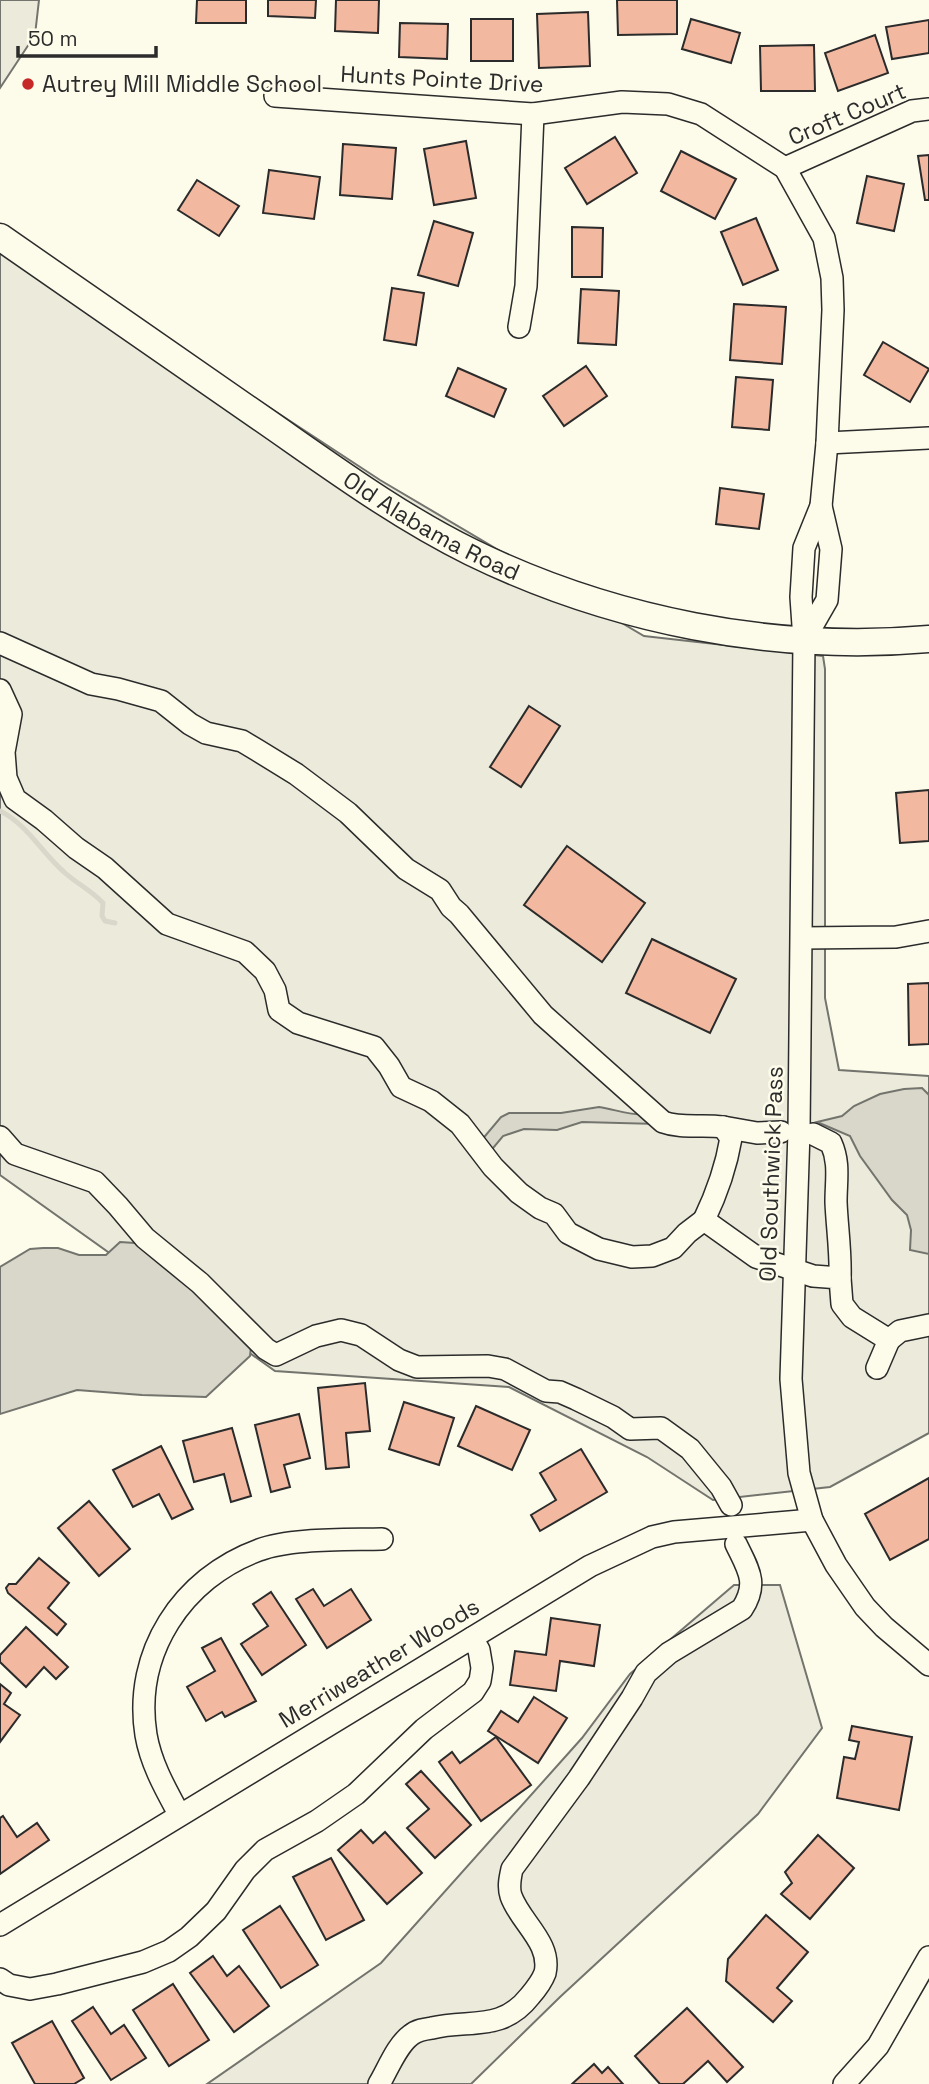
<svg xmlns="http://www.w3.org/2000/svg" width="929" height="2084" font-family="'Space Grotesk',sans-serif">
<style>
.green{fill:#ecebdb;stroke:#74746e;stroke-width:2}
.water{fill:#d8d7c9;stroke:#74746e;stroke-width:2}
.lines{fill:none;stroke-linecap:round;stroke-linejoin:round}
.stream{stroke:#d8d7c9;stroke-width:5}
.building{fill:#f2b8a0;stroke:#2b2b2b;stroke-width:2}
.minor-casing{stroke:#2b2b2b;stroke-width:24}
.major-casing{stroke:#2b2b2b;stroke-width:29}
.minor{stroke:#fdfbea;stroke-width:21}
.major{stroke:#fdfbea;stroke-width:26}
.poi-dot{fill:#c62828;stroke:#fdfbea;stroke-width:2.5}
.labels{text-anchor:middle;stroke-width:5;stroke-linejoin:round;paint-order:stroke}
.street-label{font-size:23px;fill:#2b2b2b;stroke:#fdfbea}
.poi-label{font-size:23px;fill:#2b2b2b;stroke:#fdfbea;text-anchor:start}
</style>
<rect width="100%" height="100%" fill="#fdfbea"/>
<!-- green -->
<g class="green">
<polygon points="0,0 39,0 35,35 0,88"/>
<polygon points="0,231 380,480 644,636 823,656 825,669 825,998 839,1070 929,1076 929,1433 830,1487 713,1500 647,1457 509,1387 275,1371 0,1175"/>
<polygon points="734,1585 780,1585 822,1728 758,1814 560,1997 471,2084 207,2084 381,1963 582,1738 630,1674"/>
</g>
<!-- water -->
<g class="water">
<polygon points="922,1088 929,1095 929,1254 910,1250 911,1230 907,1215 892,1200 860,1156 850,1136 817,1122 842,1116 854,1106 880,1094 904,1089"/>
<path d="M599,1107C614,1109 631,1116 645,1114L656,1124L582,1122L557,1130L524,1129L503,1136L489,1153L480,1142L501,1117L509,1113H561Z"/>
<polygon points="120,1242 135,1243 191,1289 251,1346 250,1356 206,1397 142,1395 77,1390 0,1414 0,1267 30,1249 43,1248 58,1248 79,1255 106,1255"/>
</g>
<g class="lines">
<!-- stream -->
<path class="stream" d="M0,811C27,824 42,853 64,872C77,884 91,890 103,903L102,916L105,921L115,923"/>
</g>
<!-- building -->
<g class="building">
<polygon points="197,0 246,0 246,23 196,23"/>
<polygon points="268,0 316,0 315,18 268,16"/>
<polygon points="336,0 379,0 378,33 335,31"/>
<polygon points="617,0 677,0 677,34 618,35"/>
<polygon points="588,12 590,66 539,68 537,14"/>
<rect x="471" y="19" width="42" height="42"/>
<polygon points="691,19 740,33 731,63 682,49"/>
<polygon points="929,20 929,53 892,59 886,27"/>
<polygon points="400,23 448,24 447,59 399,57"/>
<polygon points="875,35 888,73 838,91 825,53"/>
<polygon points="814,45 815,91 761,91 760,46"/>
<polygon points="615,137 637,173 587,204 565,168"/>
<polygon points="466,141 476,198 434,205 424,149"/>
<polygon points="343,144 396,148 392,199 340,195"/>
<polygon points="681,151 736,179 715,219 661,191"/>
<polygon points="929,155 929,200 925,200 918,156"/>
<polygon points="269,170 320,177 314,219 263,213"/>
<polygon points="867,176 904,184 894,231 857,223"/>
<polygon points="197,180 239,206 219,236 178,210"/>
<polygon points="756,218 778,270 743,285 721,232"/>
<polygon points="434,221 473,233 458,286 418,275"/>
<polygon points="572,227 603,228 602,277 572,277"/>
<polygon points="392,288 424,293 416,345 384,340"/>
<polygon points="581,289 619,291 616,345 578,343"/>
<polygon points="734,304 786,307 782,364 730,360"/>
<polygon points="883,342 929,369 910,402 864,375"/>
<polygon points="586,366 607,396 564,426 543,396"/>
<polygon points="458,368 506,389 494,417 446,396"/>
<polygon points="736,377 773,380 769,430 732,427"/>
<polygon points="720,488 764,494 759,529 716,524"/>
<polygon points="529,706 560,726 521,787 490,767"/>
<polygon points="929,790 929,841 900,843 896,793"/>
<polygon points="567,846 645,903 602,962 524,905"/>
<polygon points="652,939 736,979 710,1033 626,993"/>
<polygon points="929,983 929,1044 909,1045 908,984"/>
<polygon points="365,1383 370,1431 346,1433 349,1467 326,1469 318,1388"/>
<polygon points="404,1402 454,1418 439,1465 389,1449"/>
<polygon points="476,1406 530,1430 512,1470 458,1446"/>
<polygon points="299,1414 310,1458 284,1465 290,1487 271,1492 255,1425"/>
<polygon points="232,1428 251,1496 231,1502 224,1474 194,1482 183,1441"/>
<polygon points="161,1446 193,1509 172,1519 159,1494 133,1507 113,1470"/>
<polygon points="581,1449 607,1492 540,1531 531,1515 556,1500 540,1473"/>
<polygon points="929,1478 929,1539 890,1560 865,1514"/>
<polygon points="89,1501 130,1549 99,1576 58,1528"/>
<polygon points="39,1558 69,1583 48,1608 66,1624 57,1635 8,1593 6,1588 9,1584 16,1584"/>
<polygon points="313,1589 324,1606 351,1589 371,1620 327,1648 296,1599"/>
<polygon points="271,1592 306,1645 262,1675 241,1644 268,1626 253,1604"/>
<polygon points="551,1618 600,1625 594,1666 560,1661 556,1691 510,1685 515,1651 546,1655"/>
<polygon points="26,1627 68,1667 56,1679 44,1667 26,1687 0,1662 0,1655"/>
<polygon points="221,1638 256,1701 225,1717 222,1712 206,1721 187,1687 215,1671 202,1648"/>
<polygon points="0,1684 11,1693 4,1704 20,1715 0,1742"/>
<polygon points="534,1697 567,1718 538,1763 488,1731 501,1711 518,1722"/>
<polygon points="852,1726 912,1737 899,1810 837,1798 844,1757 855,1759 859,1742 849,1740"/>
<polygon points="496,1737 531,1785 481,1821 439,1762 452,1752 460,1763"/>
<polygon points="421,1771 471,1825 435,1858 407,1828 429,1809 406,1784"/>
<polygon points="3,1816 17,1837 37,1823 49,1840 0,1874 0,1818"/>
<polygon points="361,1830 373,1843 385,1832 422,1873 387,1904 338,1850"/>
<polygon points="818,1835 854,1868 810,1919 781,1894 792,1883 785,1872"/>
<polygon points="331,1858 364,1920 326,1940 293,1877"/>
<polygon points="280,1906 318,1965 281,1988 243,1930"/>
<polygon points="766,1915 808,1952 777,1988 792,2001 773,2022 726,1981 728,1959"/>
<polygon points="213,1956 227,1976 239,1966 269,2006 234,2032 190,1973"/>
<polygon points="173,1984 209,2040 169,2066 133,2010"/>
<polygon points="93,2007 111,2034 124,2025 146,2058 111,2080 72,2021"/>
<polygon points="687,2008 743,2067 727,2082 708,2061 683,2084 660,2084 635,2056"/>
<polygon points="52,2021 84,2078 74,2084 35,2084 12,2043"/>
<polygon points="594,2064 602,2073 608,2067 623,2084 572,2084"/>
</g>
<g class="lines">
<!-- minor casing -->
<g class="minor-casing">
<g id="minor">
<polyline points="275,96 533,114 622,102 668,104 701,114 785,168 824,238 832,278 833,310 827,443 821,506 804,548 801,597 804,640 799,1131 791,1379 799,1473 812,1520 836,1565 865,1607 884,1627 929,1665"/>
<polyline points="785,168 912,111 929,109"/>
<polyline points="519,327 526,286 533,114"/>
<polyline points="827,443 929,438"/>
<polyline points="804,640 827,600 831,549 821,506"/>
<path d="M0,643L91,684L118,689L161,701L190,724L206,733L242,741L257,750L296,774L348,813L406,869L440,890L451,907L459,914L543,1015L663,1122C682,1129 703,1124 723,1127L731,1138C726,1168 717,1193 704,1220"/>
<polyline points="0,690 11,714 4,752 6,778 15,799 44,820 76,848 105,868 167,924 245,952 265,971 275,990 279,1010 298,1023 374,1047 389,1066 401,1087 431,1101 460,1124 493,1167 519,1193 540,1208 554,1214 568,1233 599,1249 632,1257 652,1256 673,1248 687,1233 704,1220 756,1257 813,1276 840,1278 842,1304 852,1317 889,1340 877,1368"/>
<polyline points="802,938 896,937 929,931"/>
<polyline points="723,1127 757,1133 781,1132"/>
<path d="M813,1134L831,1143C840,1163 836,1180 836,1202C837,1227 841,1252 840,1278"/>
<polyline points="0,1137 15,1154 95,1182 118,1206 145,1238 200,1283 266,1349 276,1355 316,1336 341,1330 361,1335 399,1360 417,1367 488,1366 505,1369 546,1391 560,1392 576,1399 613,1417 630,1429 661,1428 690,1449 721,1487 731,1505"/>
<polyline points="889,1340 900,1331 929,1325"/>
<path d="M179,1814C166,1790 151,1764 146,1735C133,1653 182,1578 259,1550C289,1538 348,1540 382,1539"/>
<polyline points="0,1925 590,1566 652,1537 674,1532 812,1520"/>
<polyline points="0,1979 9,1985 30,1989 57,1984 143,1962 169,1951 189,1937 216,1911 245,1870 265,1850 317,1821 356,1794 424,1729 473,1692 480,1681 482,1668 479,1650 472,1638"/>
<path d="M379,2084C388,2069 397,2045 411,2035C417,2030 425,2029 432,2028C470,2019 502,2032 530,1996C536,1989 542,1981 545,1973C552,1943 520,1922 511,1896C508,1887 510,1878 512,1869L579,1778L632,1698L646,1673L669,1653L742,1609C759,1583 748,1569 736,1544"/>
<polyline points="844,2084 878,2046 929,1957"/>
</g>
</g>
<!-- major casing -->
<g class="major-casing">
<g id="major">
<path id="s1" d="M0,237C87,297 174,358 261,418C329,465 396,515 471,552C610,620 774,653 929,639"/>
</g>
</g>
<!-- minor -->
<use href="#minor" class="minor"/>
<!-- major -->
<use href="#major" class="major"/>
</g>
<!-- markers -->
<circle class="poi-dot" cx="28" cy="84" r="7"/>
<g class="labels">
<!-- street labels -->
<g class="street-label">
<text transform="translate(442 79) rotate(3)" y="8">Hunts Pointe Drive</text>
<text transform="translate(847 114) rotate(-23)" y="8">Croft Court</text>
<text dy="8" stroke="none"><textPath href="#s1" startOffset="520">Old Alabama Road</textPath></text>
<text transform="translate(771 1174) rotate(-88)" y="8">Old Southwick Pass</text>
<text transform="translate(379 1663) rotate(-31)" y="8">Merriweather Woods</text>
</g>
<!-- poi labels -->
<g class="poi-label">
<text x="42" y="92">Autrey Mill Middle School</text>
</g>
</g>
<!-- scale -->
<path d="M18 46v10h138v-10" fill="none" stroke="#2b2b2b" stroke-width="3.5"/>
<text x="28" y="46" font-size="21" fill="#2b2b2b" stroke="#fdfbea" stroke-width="5" paint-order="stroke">50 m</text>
</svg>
